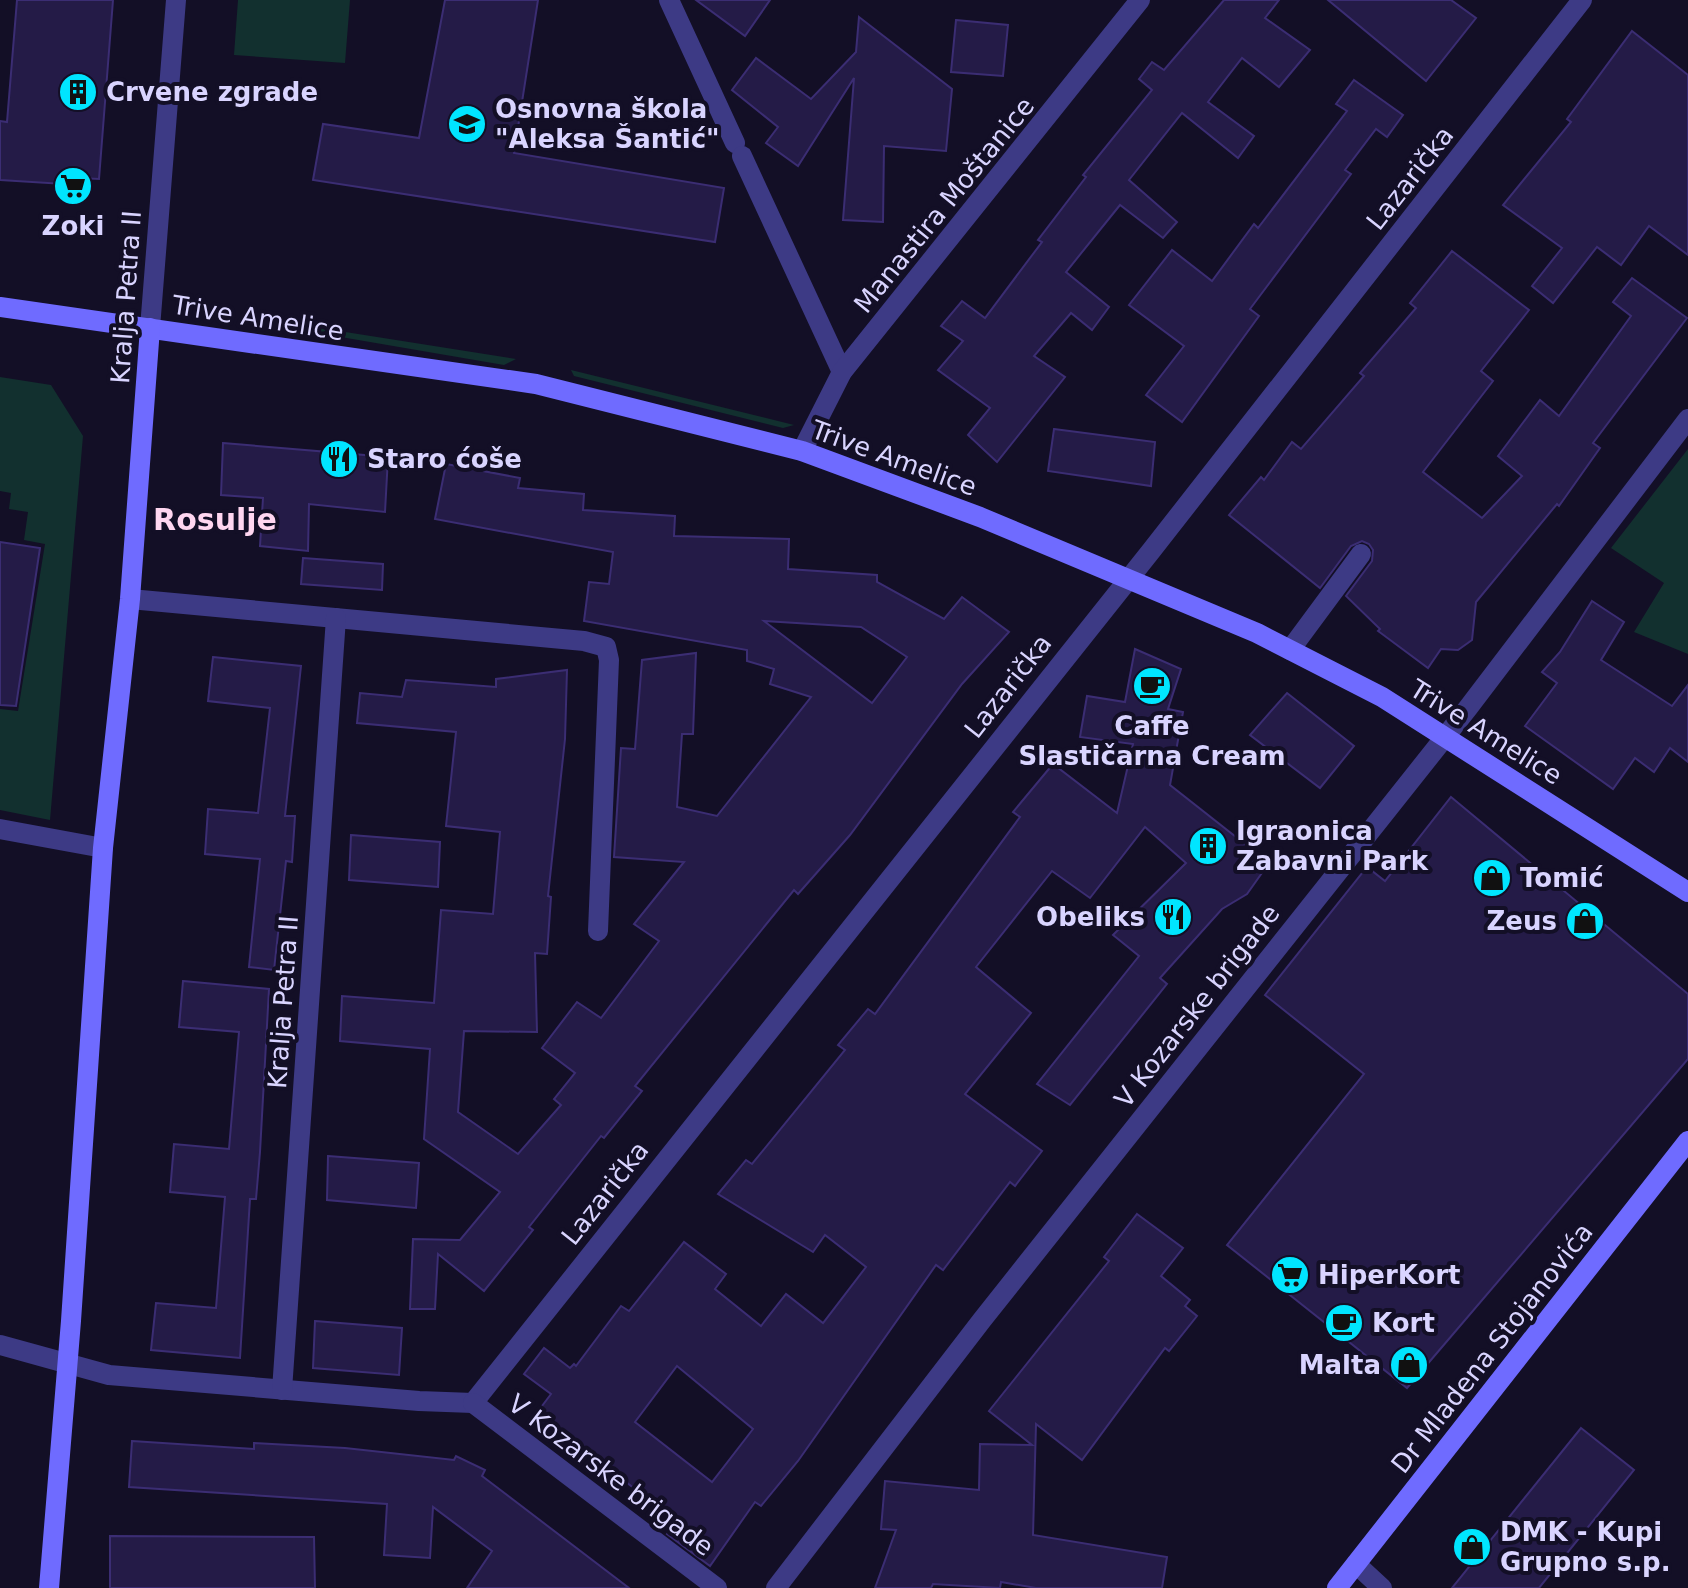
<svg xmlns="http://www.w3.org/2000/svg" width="1688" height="1588" font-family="'DejaVu Sans',sans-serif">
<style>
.green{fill:#12302f}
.building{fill:#241b47;stroke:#3b2d73;stroke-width:2;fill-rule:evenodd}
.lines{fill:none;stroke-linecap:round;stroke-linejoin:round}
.street{stroke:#3d3a85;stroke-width:20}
.secondary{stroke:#6f6bff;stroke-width:20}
.labels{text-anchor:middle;stroke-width:8;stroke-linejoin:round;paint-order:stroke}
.poi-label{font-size:26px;font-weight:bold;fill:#d9d4ff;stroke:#130f26;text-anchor:start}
.street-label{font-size:26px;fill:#d9d4ff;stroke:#130f26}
.quarter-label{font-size:30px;font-weight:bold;fill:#ffd6f0;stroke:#130f26}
</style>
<rect width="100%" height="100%" fill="#130f26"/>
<!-- green -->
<g class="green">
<polygon points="238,0 350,0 345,63 234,55"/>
<polygon points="301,325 516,359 504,365 300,330"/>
<polygon points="571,370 794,425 783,428 574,376"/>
<polygon points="0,377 51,385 83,436 50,820 0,810 0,709 18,711 45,544 24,540 28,512 9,509 11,493 0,491"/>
<polygon points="1688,449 1688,654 1634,632 1664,583 1611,548"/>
</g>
<!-- building -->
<g class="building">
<polygon points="17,0 113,0 99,179 81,178 80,185 0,180 0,121 7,122"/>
<polygon points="445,0 538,0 514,153 724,188 715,242 313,180 323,124 419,138"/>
<polygon points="696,0 770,0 745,36"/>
<polygon points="1224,0 1279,0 1265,18 1310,50 1279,87 1242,58 1208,102 1254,136 1238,158 1182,113 1129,180 1177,222 1163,238 1120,205 1066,272 1109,307 1092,330 1071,313 1034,356 1065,377 997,462 968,435 990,408 938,370 963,341 941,326 962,301 985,318 1042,242 1038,240 1086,177 1083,175 1152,90 1139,79 1152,62 1164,70"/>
<polygon points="1328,0 1451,0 1476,18 1426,81"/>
<polygon points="859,17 952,89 946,151 884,146 883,222 843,220 854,78 798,166 766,143 778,127 732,90 756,58 811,99 856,52"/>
<polygon points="956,20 1008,25 1003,76 951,72"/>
<polygon points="1632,31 1688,75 1688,255 1649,226 1621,265 1597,247 1553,303 1532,286 1562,248 1503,205 1571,122 1567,119"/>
<polygon points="1354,80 1403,115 1387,137 1376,129 1345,170 1351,174 1250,309 1259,316 1182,422 1146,395 1184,346 1129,305 1172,250 1212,281 1254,224 1258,228 1347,111 1336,104"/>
<polygon points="1452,251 1529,310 1481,371 1493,381 1423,472 1482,518 1522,476 1498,456 1540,400 1559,416 1631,316 1613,302 1632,278 1687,318 1593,443 1600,448 1559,506 1557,504 1476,602 1472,640 1458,650 1441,649 1428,668 1378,631 1380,629 1346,596 1372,561 1373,550 1369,544 1362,541 1351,546 1320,588 1229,515 1261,477 1264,480 1292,442 1301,449 1364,376 1360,373 1416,308 1410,303"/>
<polygon points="1054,429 1155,442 1151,486 1048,471"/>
<polygon points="223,443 388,457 385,512 309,504 308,551 260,546 263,498 221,495"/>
<path d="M446,464L520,478L518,488L584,494L583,510L675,516L674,536L789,539L788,569L877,575V582L944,619L962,597L1009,632L962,684L850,835L798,894L794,890L635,1086L642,1091L604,1138L601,1136L529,1227L533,1230L484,1291L438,1254L435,1309H410L413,1239L460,1240L500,1192L424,1139L430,1049L340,1041L342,996L434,1003L441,910L493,914L500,832L446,826L456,732L357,723L360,693L402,697L406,680L496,687V679L567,670L565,739L548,896L551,897L547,954L535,953L537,1032L464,1031L458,1112L518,1154L561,1105L554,1099L575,1073L542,1048L577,1002L601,1018L659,941L634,924L684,862L614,857L621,748L635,749L642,660L696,653L693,734H682L677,807L717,816L811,697L770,684L774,669L747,661V650L584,621L589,582L609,584L613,552L435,519ZM764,621L861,627L907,657L872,703Z"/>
<polygon points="0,542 40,548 16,706 0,705"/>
<polygon points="303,558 383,564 382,590 301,584"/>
<polygon points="1592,601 1624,622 1601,660 1672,706 1688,685 1688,762 1670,748 1654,772 1635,758 1613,789 1525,726 1557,683 1542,672 1560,652"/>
<path d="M1135,649L1181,669L1168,709L1183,712L1170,785L1269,863L1247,894L1222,909L1160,978L1167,984L1070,1105L1037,1084L1139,956L1113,935L1186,863L1145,827L1090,898L1052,871L976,967L1031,1013L965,1094L1042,1151L1015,1186L1010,1182L943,1270L936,1265L798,1461L761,1506L755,1502L710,1566L667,1534L676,1522L586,1450L579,1458L530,1422L551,1394L524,1374L544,1348L570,1368L574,1364L576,1366L621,1306L629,1311L684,1242L726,1274L715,1289L761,1326L786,1294L823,1323L866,1267L825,1235L813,1252L718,1194L746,1160L752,1164L845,1050L838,1045L868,1009L875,1014L1020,817L1013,812L1053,764L1117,813L1133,744L1080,737L1087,696L1125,702ZM677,1366L753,1429L712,1482L635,1422Z"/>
<polygon points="213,657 301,666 285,816 295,816 292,862 286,861 274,970 249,967 260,859 205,854 208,809 258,813 270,708 208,701"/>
<polygon points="1287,693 1354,746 1320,788 1250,735"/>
<polygon points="1451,797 1688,994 1688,1059 1407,1388 1227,1245 1364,1074 1265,995 1367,867 1385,881"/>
<polygon points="351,835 440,842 438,887 349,880"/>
<polygon points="183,981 269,989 260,1152 256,1199 250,1199 240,1358 151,1350 156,1303 216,1308 225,1197 170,1192 174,1144 229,1149 239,1032 179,1027"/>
<polygon points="328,1156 419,1163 416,1208 327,1200"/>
<polygon points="1137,1214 1183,1248 1161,1276 1190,1300 1185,1306 1197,1316 1169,1351 1165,1348 1082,1460 1036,1424 1033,1535 1167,1557 1162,1588 1036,1588 1001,1582 1000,1588 933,1584 931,1588 875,1588 896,1530 881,1529 885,1481 979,1490 980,1444 1032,1445 989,1411 1109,1261 1104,1257"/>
<polygon points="315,1321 402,1328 399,1375 313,1368"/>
<polygon points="1581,1428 1634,1470 1539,1588 1452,1588"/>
<polygon points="132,1441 254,1449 254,1443 345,1448 454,1460 456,1456 485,1470 482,1476 629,1588 467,1588 492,1551 433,1507 430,1558 384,1555 387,1504 129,1487"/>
<polygon points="110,1536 314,1537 315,1588 110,1588"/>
</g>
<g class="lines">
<!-- street -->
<g class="street">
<polyline points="669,0 735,143"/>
<polyline points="742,156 842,372"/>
<polyline points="150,328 176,0"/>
<polyline points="802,451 842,372 1140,0"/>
<polyline points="130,599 584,641 606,647 609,660 598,931"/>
<polyline points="1290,650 1361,554"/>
<polyline points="0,829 103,848"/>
<polyline points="0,1345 109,1375 419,1401 473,1403"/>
<polyline points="282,1390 336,618"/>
<polyline points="473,1403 1151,551 1582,0"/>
<polyline points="473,1403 717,1588"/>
<polyline points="1356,1564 1382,1588"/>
<polyline points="776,1588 982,1320 1468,708 1688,419"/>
</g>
<!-- secondary -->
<g class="secondary">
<polyline points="0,307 536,384 802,451 980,517 1257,633 1382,697 1688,892"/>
<polyline points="49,1588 71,1321 103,848 130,599 150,328"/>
<polyline points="1337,1588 1688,1141"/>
</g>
</g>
<!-- icons -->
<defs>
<g id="building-disc" transform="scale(2)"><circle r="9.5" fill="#00e5ff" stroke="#130f26"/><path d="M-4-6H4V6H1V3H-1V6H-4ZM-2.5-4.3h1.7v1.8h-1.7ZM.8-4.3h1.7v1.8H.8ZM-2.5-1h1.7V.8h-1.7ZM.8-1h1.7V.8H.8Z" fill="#111"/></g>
<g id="school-disc" transform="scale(2)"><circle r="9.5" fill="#00e5ff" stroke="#130f26"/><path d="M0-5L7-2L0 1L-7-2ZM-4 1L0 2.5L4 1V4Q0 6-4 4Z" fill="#111"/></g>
<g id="supermarket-disc" transform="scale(2)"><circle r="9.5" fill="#00e5ff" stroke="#130f26"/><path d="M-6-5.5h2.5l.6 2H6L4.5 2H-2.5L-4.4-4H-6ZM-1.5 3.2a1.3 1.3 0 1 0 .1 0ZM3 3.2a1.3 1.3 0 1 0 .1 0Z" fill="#111"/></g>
<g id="restaurant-disc" transform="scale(2)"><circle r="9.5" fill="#00e5ff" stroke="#130f26"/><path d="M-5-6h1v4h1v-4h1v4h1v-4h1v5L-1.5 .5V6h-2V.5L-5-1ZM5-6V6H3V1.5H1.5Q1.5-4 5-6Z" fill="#111"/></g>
<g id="cafe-disc" transform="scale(2)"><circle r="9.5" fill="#00e5ff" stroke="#130f26"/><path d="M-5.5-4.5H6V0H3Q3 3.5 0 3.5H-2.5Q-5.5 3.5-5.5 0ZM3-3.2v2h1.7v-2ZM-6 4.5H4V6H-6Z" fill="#111"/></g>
<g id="shop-disc" transform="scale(2)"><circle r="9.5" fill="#00e5ff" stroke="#130f26"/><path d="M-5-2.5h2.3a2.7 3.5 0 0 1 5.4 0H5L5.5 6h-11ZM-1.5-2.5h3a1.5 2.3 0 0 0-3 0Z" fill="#111"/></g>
</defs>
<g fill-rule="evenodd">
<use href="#building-disc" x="78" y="92"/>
<use href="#school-disc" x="467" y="124"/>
<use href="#supermarket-disc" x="73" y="186"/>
<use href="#restaurant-disc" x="339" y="459"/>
<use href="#cafe-disc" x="1152" y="686"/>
<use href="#building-disc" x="1208" y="846"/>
<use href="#shop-disc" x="1492" y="878"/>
<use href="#restaurant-disc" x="1173" y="917"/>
<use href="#shop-disc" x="1585" y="921"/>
<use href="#supermarket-disc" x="1290" y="1275"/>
<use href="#cafe-disc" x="1344" y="1323"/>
<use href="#shop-disc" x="1409" y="1365"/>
<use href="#shop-disc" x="1472" y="1547"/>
</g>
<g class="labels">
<!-- poi labels -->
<g class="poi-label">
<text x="106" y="101">Crvene zgrade</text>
<text x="495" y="118">Osnovna škola<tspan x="495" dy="30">"Aleksa Šantić"</tspan></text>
<text x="73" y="235" text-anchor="middle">Zoki</text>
<text x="367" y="468">Staro ćoše</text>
<text x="1152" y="735" text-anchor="middle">Caffe<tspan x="1152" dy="30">Slastičarna Cream</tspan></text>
<text x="1236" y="840">Igraonica<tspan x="1236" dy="30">Zabavni Park</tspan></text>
<text x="1520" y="887">Tomić</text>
<text x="1145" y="926" text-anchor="end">Obeliks</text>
<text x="1557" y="930" text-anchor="end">Zeus</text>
<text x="1318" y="1284">HiperKort</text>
<text x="1372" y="1332">Kort</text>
<text x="1381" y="1374" text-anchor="end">Malta</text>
<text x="1500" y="1541">DMK - Kupi<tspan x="1500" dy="30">Grupno s.p.</tspan></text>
</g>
<!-- street labels -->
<g class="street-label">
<text transform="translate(1410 178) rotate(-52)" y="9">Lazarička</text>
<text transform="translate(944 205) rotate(-51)" y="9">Manastira Moštanice</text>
<text transform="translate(126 297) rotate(-86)" y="9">Kralja Petra II</text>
<text transform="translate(258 318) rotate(9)" y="9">Trive Amelice</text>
<text transform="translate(894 458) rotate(20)" y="9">Trive Amelice</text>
<text transform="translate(1008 686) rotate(-52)" y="9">Lazarička</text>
<text transform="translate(1486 732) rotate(32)" y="9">Trive Amelice</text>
<text transform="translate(283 1002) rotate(-86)" y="9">Kralja Petra II</text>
<text transform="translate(1197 1006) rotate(-52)" y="9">V Kozarske brigade</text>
<text transform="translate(605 1193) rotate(-52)" y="9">Lazarička</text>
<text transform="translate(1492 1348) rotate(-52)" y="9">Dr Mladena Stojanovića</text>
<text transform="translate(611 1475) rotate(37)" y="9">V Kozarske brigade</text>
</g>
<!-- quarter labels -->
<g class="quarter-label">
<text x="215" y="530">Rosulje</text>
</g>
</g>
</svg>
